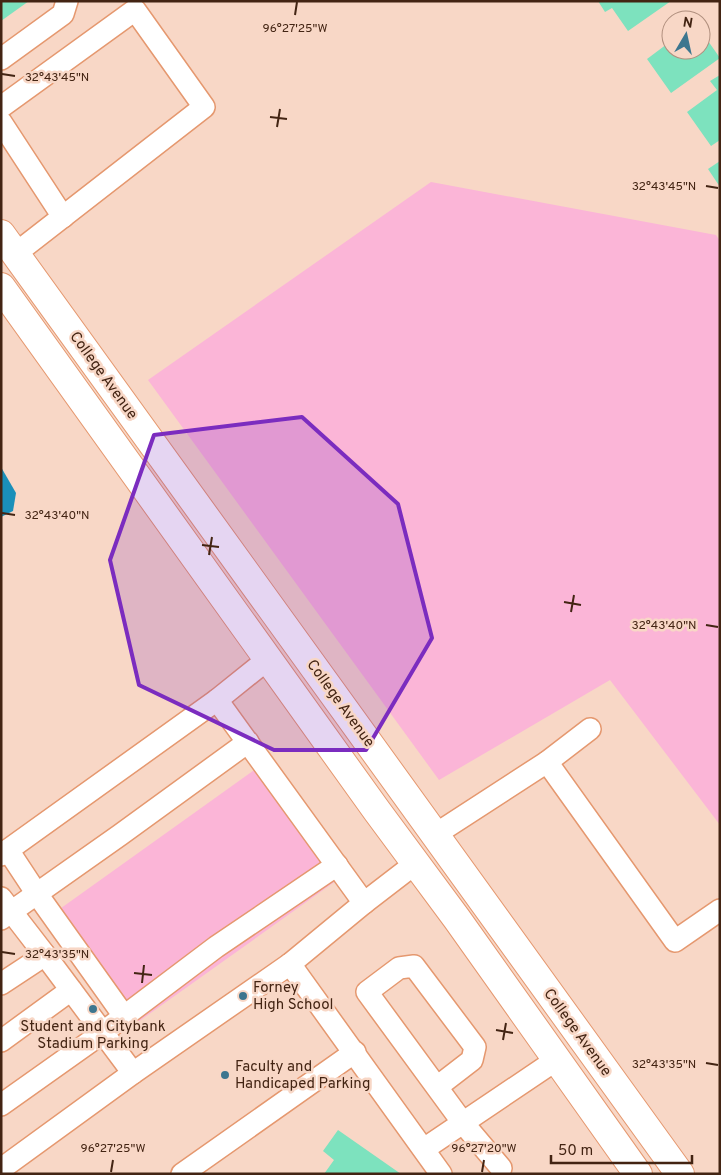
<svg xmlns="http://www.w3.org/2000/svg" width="721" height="1175" font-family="Overpass,sans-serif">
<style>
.green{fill:#fbb5d7}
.water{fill:#1a8fb9}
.building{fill:#7de2be}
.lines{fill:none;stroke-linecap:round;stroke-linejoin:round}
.minor-casing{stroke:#e5986f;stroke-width:24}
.major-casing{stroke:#e5986f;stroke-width:30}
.minor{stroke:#fff;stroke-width:21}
.major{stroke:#fff;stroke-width:28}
.marked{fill:#7b2cbf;fill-opacity:0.2;stroke:#7b2cbf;stroke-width:4;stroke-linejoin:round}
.ticks{fill:none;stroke:#432413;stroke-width:2}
.poi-dot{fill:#3d768f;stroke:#f8d7c6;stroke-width:2}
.labels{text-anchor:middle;stroke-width:5;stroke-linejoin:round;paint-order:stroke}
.street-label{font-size:15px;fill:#432413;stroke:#f8d7c6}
.poi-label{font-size:15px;fill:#432413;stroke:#f8d7c6;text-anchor:start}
.ticks-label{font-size:12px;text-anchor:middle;fill:#432413;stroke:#f8d7c6;stroke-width:5;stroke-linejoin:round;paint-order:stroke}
</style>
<rect width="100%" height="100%" fill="#f8d7c6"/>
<!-- green -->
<g class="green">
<polygon points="431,182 716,235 720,241 720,825 610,680 439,780 148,380"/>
<polygon points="267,761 347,873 138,1022 57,911"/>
</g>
<!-- water -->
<polygon class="water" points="1,467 16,493 13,511 1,517"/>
<!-- building -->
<g class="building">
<polygon points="1,1 29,1 1,21"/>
<polygon points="598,1 671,1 628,31 612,8 605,12"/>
<polygon points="701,31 720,58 671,93 647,59 671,41 671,50 701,50"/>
<polygon points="720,75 720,140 711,146 687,112 717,90 710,81"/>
<polygon points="720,161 720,187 708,169"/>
<polygon points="338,1130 401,1174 324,1174 334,1160 323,1151"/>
</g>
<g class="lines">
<!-- minor casing -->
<g class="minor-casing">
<g id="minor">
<polyline points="1,59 63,14 67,1"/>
<polyline points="1,107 135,10 204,107 15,254"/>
<polyline points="1,122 63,217"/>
<polyline points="268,659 217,700 364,903"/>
<polyline points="547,762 590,729"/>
<polyline points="436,834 547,762 675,941 720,910"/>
<polyline points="8,850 37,894 124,1016"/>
<polyline points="1,855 217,700"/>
<polyline points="1,898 45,955 1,984"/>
<polyline points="1,919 120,835 248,742"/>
<polyline points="45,955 133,1073"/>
<polyline points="290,964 441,1174"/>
<polyline points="1,1041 71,990"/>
<polyline points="437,1087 472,1060 475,1047 414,966 399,968 367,992 463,1123 501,1168"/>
<polyline points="1,1105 94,1039 216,947 337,865"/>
<polyline points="424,1149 556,1060"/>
<polyline points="1,1169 133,1073 290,964 364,903 416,863"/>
<polyline points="182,1174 355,1052"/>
</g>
</g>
<!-- major casing -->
<g class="major-casing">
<g id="major">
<polyline points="1,234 680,1174"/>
<polyline points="1,287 377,811 457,919 638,1174"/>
</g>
</g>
<!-- minor -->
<use href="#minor" class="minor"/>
<!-- major -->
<use href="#major" class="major"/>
</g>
<!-- marked area -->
<path class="marked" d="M302,417L398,504L432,638L366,750H274L139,685L110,560L154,435Z"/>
<!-- ticks -->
<path class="ticks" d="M295,15L297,2M2,74L15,76M270,117L287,119M277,127L280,109M706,186L718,188M2,513L15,515M202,545L219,547M209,555L212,537M564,602L581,605M571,612L574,595M706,625L718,627M2,952L15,954M134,973L152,975M142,983L144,965M496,1030L513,1033M503,1040L506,1023M706,1063L718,1065M111,1172L113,1160M482,1172L484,1160"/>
<!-- markers -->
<g class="poi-dot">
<circle cx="243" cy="996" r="5"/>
<circle cx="93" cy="1009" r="5"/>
<circle cx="225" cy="1075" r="5"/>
</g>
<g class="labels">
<!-- street labels -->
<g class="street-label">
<text transform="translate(104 375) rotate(54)" y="5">College Avenue</text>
<text transform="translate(341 703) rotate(54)" y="5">College Avenue</text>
<text transform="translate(578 1032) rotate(54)" y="5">College Avenue</text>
</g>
<!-- poi labels -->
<g class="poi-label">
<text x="253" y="992">Forney<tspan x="253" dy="17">High School</tspan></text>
<text x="93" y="1031" text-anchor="middle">Student and Citybank<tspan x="93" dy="17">Stadium Parking</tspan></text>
<text x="235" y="1071">Faculty and<tspan x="235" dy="17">Handicaped Parking</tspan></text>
</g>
</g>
<g class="ticks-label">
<text x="295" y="32">96°27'25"W</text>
<text x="57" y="81">32°43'45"N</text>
<text x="664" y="190">32°43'45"N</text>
<text x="57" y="519">32°43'40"N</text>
<text x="664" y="629">32°43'40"N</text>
<text x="57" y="958">32°43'35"N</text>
<text x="664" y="1068">32°43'35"N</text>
<text x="113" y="1152">96°27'25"W</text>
<text x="484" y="1152">96°27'20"W</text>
</g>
<!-- border -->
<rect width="721" height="1175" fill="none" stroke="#432413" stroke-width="5"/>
<!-- north arrow -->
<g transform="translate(686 35) rotate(9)"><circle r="24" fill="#f8d7c6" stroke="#b08f7e"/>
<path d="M0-4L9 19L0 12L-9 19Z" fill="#3d768f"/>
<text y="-8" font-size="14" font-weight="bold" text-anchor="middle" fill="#432413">N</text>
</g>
<!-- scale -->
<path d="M551 1155v8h141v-8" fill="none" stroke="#432413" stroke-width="2.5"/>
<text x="558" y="1155" font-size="15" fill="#432413" stroke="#f8d7c6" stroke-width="4" paint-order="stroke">50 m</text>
</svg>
